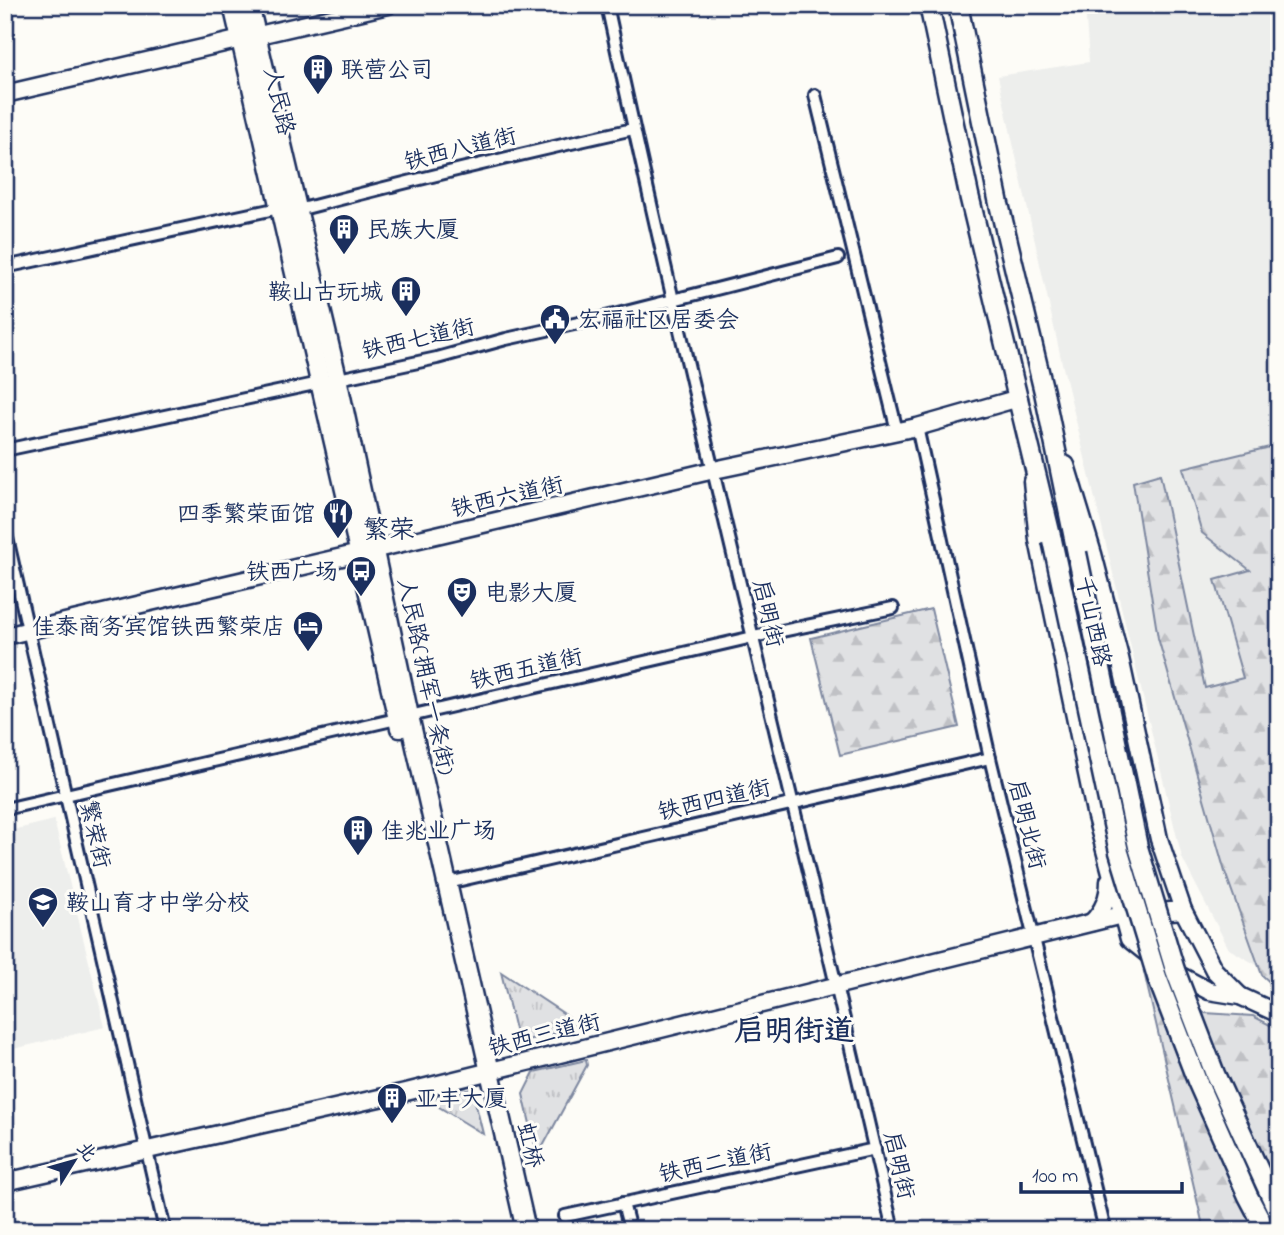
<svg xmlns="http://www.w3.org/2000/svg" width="1284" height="1235" font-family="'Indie Flower','LXGW WenKai TC',sans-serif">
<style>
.built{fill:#edeeec}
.grass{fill:url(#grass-tufts);stroke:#7e88a0;stroke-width:2}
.forest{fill:url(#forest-firs);stroke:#7e88a0;stroke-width:2}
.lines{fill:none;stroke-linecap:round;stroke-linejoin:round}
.street-casing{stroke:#1b2f5e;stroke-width:16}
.secondary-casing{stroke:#1b2f5e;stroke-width:21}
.primary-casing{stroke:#1b2f5e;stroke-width:23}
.street{stroke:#fdfcf7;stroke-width:10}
.secondary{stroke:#fdfcf7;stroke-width:16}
.primary{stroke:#fdfcf7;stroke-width:18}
.primary-bridge-casing{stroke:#1b2f5e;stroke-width:23;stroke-linecap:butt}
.primary-bridge{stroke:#fdfcf7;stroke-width:18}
.labels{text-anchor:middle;stroke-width:6;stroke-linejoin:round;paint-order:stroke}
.poi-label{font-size:23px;fill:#1b2f5e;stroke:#fdfcf7;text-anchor:start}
.street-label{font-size:23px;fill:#1b2f5e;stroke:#fdfcf7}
.quarter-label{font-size:26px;fill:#1b2f5e;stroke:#fdfcf7}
.district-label{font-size:30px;font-weight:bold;fill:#1b2f5e;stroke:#fdfcf7}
</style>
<defs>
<pattern id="grass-tufts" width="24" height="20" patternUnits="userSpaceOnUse" patternTransform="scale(1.75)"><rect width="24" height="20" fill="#e0e1e3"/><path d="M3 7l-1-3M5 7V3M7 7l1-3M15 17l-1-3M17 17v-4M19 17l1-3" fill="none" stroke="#c0c1c5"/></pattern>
<pattern id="forest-firs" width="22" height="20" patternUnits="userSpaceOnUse" patternTransform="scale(1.75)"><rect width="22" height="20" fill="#e0e1e3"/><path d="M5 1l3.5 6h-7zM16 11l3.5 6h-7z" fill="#c0c1c5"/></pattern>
</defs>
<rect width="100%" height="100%" fill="#fdfcf7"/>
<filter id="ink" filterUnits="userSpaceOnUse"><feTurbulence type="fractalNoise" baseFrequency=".0143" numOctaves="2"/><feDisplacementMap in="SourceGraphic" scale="14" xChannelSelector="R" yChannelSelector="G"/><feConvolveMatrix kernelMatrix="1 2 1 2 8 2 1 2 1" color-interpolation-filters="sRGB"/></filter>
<g filter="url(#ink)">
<!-- built -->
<g class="built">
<polygon points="268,5 336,5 287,17 269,10"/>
<polygon points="1085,5 1279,5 1279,978 1229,949 1182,858 1062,363 998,76 1089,62"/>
<polygon points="54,820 105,1027 5,1051 5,832"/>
</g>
<!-- grass -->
<g class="grass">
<polygon points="501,972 584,1027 518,1042"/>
<polygon points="586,1060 587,1065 542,1148 536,1149 523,1094 534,1072"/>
<polygon points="472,1089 483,1134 426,1099"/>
</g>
<!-- forest -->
<g class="forest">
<polygon points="1274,446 1279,454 1279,991 1262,975 1225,872 1158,638 1133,482 1160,474 1205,688 1243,678 1215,580 1250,570 1202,533 1183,468"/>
<polygon points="931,609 959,727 840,755 811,638"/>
<polygon points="1144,972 1205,1013 1253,1016 1272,1026 1279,1046 1279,1230 1204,1230"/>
</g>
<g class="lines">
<!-- street casing -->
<g class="street-casing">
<g id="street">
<path d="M607,5C695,415 800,821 893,1230"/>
<polyline points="815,95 897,431"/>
<path d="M298,210C409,181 521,154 633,129"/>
<polyline points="5,267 279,208"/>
<polyline points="917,427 990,758 1105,1230"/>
<polyline points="5,450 437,358 506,339 606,317 838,258"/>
<polyline points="5,529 165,1230"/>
<polyline points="5,809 753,637 893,608"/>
<polyline points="448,883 990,758"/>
<polyline points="623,1203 630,1230"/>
<polyline points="565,1216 875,1149"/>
</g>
</g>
<!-- secondary casing -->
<g class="secondary-casing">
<g id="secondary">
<polyline points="5,94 388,5"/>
<polyline points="1066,465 1093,554 1120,658 1159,839 1183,910 1214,970 1240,996"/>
<polyline points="1032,481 1038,540 1096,817 1129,939 1164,967 1209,991 1240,996 1279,1014"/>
<polyline points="5,636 714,470 917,427 1019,398"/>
<path d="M1092,922C1103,911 1109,896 1109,881"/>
<polyline points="5,1182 406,1092 1122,915 1183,910"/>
</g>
</g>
<!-- primary casing -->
<g class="primary-casing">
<g id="primary">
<polyline points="233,5 400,728"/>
<polyline points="249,5 337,378 409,716 526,1230"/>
<polyline points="929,5 969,195 1052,540"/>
<polyline points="958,5 999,204 1044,392 1077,553"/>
</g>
</g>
<!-- street -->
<use href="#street" class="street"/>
<!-- secondary -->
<use href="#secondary" class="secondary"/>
<!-- primary -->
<use href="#primary" class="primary"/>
<!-- primary-bridge casing -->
<g class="primary-bridge-casing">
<g id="primary-bridge">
<polyline points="1052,540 1119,852 1157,977 1197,1081 1248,1196 1266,1230"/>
<polyline points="1077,553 1138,847 1175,970 1215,1074 1279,1214"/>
</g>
</g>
<!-- primary-bridge -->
<use href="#primary-bridge" class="primary-bridge"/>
</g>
</g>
<!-- icons -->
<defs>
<g id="building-pin" transform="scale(1.575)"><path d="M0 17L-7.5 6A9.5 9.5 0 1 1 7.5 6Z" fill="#1b2f5e" stroke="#fdfcf7"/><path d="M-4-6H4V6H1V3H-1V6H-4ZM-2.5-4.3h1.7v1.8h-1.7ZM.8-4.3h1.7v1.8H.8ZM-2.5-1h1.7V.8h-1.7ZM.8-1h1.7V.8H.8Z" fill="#fff"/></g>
<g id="civic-pin" transform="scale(1.575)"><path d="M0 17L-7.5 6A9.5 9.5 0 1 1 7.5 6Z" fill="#1b2f5e" stroke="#fdfcf7"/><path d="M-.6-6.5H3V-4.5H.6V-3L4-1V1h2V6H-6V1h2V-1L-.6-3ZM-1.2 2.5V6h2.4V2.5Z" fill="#fff"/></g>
<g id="restaurant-pin" transform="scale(1.575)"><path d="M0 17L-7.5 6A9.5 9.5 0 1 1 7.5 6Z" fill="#1b2f5e" stroke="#fdfcf7"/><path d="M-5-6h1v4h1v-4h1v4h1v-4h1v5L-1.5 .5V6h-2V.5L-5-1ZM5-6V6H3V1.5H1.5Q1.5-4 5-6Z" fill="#fff"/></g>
<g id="bus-pin" transform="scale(1.575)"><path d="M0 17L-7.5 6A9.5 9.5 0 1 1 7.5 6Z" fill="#1b2f5e" stroke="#fdfcf7"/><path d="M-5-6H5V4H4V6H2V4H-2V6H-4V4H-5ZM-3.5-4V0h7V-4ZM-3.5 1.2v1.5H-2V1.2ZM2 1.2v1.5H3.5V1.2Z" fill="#fff"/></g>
<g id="theatre-pin" transform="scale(1.575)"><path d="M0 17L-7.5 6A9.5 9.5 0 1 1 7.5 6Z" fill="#1b2f5e" stroke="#fdfcf7"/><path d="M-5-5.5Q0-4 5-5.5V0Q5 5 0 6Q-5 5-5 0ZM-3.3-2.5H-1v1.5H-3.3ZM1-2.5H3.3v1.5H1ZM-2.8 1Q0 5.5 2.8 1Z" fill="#fff"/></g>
<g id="hotel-pin" transform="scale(1.575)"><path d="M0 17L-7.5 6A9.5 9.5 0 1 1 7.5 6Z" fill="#1b2f5e" stroke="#fdfcf7"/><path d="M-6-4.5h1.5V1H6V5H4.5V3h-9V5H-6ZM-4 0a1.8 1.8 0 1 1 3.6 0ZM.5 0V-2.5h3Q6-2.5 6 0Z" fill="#fff"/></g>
<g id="school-pin" transform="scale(1.575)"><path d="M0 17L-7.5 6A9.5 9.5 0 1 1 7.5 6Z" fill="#1b2f5e" stroke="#fdfcf7"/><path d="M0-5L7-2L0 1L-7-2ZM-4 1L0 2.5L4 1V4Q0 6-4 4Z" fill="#fff"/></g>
</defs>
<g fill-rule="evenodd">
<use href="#building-pin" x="318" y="69"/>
<use href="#building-pin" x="344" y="229"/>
<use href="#building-pin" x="406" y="291"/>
<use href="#civic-pin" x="555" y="319"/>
<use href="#restaurant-pin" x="338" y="513"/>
<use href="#bus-pin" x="361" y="571"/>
<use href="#theatre-pin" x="462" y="592"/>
<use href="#hotel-pin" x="308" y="626"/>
<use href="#building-pin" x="358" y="830"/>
<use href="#school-pin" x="43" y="902"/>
<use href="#building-pin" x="392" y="1098"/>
</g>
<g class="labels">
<!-- poi labels -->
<g class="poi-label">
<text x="341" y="77">联营公司</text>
<text x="367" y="237">民族大厦</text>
<text x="383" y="299" text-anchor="end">鞍山古玩城</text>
<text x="578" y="327">宏福社区居委会</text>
<text x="315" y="521" text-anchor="end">四季繁荣面馆</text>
<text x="338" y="579" text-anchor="end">铁西广场</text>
<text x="485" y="600">电影大厦</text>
<text x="285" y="634" text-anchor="end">佳泰商务宾馆铁西繁荣店</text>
<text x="381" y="838">佳兆业广场</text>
<text x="66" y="910">鞍山育才中学分校</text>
<text x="415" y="1106">亚丰大厦</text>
</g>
<!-- street labels -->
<g class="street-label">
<text transform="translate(280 101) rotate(77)" y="8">人民路</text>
<text transform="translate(460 148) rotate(-14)" y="8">铁西八道街</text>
<text transform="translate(418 338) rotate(-13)" y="8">铁西七道街</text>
<text transform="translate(507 496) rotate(-13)" y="8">铁西六道街</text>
<text transform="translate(769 613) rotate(77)" y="8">启明街</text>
<text transform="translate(1094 621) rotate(78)" y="8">千山西路</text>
<text transform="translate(526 668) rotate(-13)" y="8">铁西五道街</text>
<text transform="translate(427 676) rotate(78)" y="8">人民路(拥军一条街)</text>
<text transform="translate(714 799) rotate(-13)" y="8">铁西四道街</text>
<text transform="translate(1028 824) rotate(76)" y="8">启明北街</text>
<text transform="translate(96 834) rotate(77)" y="8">繁荣街</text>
<text transform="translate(544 1034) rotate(-14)" y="8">铁西三道街</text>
<text transform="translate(531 1145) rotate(77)" y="8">虹桥</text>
<text transform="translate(715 1162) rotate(-12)" y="8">铁西二道街</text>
<text transform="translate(900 1165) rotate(77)" y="8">启明街</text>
</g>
<!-- quarter labels -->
<g class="quarter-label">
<text x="389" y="538">繁荣</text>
</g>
<!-- district labels -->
<g class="district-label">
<text x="794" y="1040">启明街道</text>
</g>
</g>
<!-- margin -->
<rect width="1284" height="1235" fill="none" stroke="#fdfcf7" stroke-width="28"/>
<rect x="14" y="14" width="1256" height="1207" fill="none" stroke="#1b2f5e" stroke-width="2.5" filter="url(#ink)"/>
<!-- north arrow -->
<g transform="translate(74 1161) rotate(53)" stroke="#fdfcf7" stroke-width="5" paint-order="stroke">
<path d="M0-5L12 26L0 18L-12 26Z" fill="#1b2f5e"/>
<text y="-10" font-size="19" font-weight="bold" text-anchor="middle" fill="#1b2f5e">北</text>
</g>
<!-- scale -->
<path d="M1021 1182v10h161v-10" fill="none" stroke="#1b2f5e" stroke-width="3.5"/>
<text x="1032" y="1182" font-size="21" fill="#1b2f5e" stroke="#fdfcf7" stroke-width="5" paint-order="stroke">100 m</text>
</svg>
